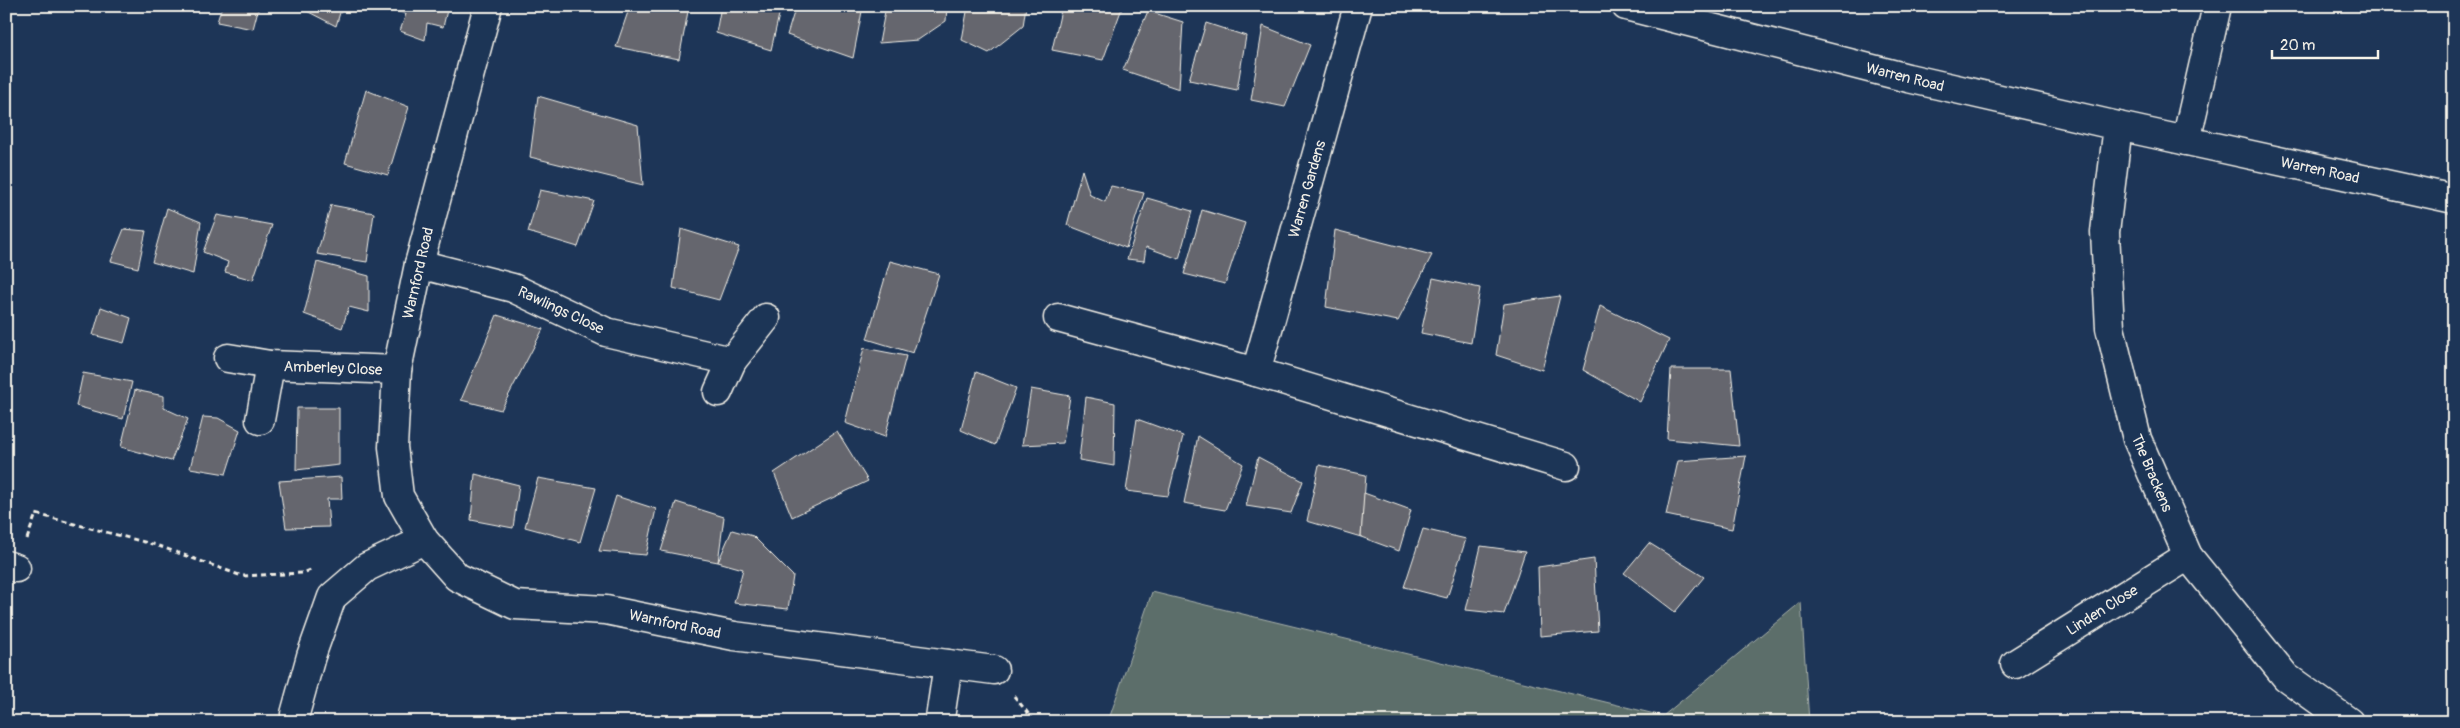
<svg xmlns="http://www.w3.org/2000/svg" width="2460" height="728" font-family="Pangolin,sans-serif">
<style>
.green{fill:#5b6e6a;stroke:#a8b0a9}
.building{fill:#65666e;stroke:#f4f1e8}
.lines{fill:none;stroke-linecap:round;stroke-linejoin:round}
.street-casing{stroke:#f4f1e8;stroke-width:31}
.path{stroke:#f4f1e8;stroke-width:3;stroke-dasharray:5 4;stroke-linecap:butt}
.street{stroke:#1d3557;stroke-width:28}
.labels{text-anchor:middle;stroke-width:5;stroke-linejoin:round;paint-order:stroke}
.street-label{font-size:15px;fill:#f4f1e8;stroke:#1d3557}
</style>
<rect width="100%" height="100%" fill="#1d3557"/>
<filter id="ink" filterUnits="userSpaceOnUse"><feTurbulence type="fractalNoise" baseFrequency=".02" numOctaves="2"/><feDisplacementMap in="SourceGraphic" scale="10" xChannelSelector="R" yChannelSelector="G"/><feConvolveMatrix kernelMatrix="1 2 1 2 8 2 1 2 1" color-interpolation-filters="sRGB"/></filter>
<g filter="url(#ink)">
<!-- green -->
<polygon class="green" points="1152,592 1663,716 1801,602 1809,722 1108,722"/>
<!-- building -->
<g class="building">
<polygon points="222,6 259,6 253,29 217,22"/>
<polygon points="297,6 342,6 336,26"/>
<polygon points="378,6 448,6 443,27 427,23 425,40 400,31 406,14"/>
<polygon points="630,6 689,6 679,59 616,47"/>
<polygon points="721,6 781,6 771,50 716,33"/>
<polygon points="796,6 863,6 853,58 787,35"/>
<polygon points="886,6 947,6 946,21 918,40 879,43"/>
<polygon points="968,6 1026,6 1023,26 989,53 962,40"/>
<polygon points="1062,6 1122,8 1103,60 1052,50"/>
<polygon points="1148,11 1183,22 1179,89 1123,70"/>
<polygon points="1206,23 1246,36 1237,90 1189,80"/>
<polygon points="1263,26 1310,45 1285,107 1251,100"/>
<polygon points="366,90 409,107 388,175 345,163"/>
<polygon points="538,96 638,125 643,185 530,157"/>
<polygon points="1082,170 1090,195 1105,202 1111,186 1144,193 1126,248 1067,225"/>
<polygon points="540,190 594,201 578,247 528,232"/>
<polygon points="1147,198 1192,211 1179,259 1146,247 1144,261 1127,259"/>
<polygon points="331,205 374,213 367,262 317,254"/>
<polygon points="167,208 201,222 193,274 152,262"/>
<polygon points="1202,210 1245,223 1225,284 1184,274"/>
<polygon points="217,215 272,225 253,280 225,272 228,262 203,252"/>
<polygon points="124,229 146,231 138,268 111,261"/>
<polygon points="681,229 739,247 719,300 673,288"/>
<polygon points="1335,230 1432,255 1398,321 1326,307"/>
<polygon points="890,261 939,274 913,353 867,339"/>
<polygon points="317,262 369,276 369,312 349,307 342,328 304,314"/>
<polygon points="1433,278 1480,288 1471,343 1421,333"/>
<polygon points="1560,296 1542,370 1496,355 1504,304"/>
<polygon points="1600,306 1669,340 1640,402 1583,370"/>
<polygon points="101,307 131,318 124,343 93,335"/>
<polygon points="497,315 543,329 501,410 461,400"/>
<polygon points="864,348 906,356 885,437 845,423"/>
<polygon points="1671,369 1731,369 1739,446 1667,439"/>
<polygon points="976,372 1016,388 995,445 961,430"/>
<polygon points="83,373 132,382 123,419 76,406"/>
<polygon points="1031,389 1070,396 1063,443 1022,445"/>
<polygon points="135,390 164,396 164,408 188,419 171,461 121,447"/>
<polygon points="1086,397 1115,403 1114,466 1079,460"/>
<polygon points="297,408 339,408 339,465 296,470"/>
<polygon points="203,417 218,418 240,430 226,474 190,468"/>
<polygon points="1137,419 1183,436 1168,496 1126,491"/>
<polygon points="837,431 868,481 792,517 774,473"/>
<polygon points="1198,436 1243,464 1225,510 1184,503"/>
<polygon points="1746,456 1732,529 1666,515 1678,461"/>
<polygon points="1258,457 1303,481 1291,513 1246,506"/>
<polygon points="1319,465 1366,475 1361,537 1307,521"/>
<polygon points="475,474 519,485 513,528 471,520"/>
<polygon points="341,477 342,499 327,499 329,527 286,528 279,481"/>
<polygon points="538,478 596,488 580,542 525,527"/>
<polygon points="1364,493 1411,510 1399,551 1361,537"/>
<polygon points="616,496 656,509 646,555 599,551"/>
<polygon points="676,502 724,517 718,562 661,551"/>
<polygon points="1423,529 1466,539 1447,598 1404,587"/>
<polygon points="732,530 753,536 793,576 788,609 734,603 743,569 718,562"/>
<polygon points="1649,543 1704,577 1675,612 1624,573"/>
<polygon points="1481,546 1525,552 1504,614 1466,610"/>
<polygon points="1594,559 1598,631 1540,636 1538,567"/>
</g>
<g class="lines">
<!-- street casing -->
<g class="street-casing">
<g id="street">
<polyline points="488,6 419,264 397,370 393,447 399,496 424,540 457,577 515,605 606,610 734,636 994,670"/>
<polyline points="1626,6 1908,78 2118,126 2454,199"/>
<polyline points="2118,126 2105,232 2110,328 2137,439 2188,556 2286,677 2349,722"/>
<polyline points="2186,141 2217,6"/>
<polyline points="419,264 513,288 606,332 732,361"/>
<polyline points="1058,318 1256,372 1358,6"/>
<polyline points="228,358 270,365 397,370"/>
<polyline points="1256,372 1566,466"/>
<polyline points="718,392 732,361 766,318"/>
<polyline points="260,420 270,365"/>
<polyline points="6,565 16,568"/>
<polyline points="2015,664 2188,556"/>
<polyline points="295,714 311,656 332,597 367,567 424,540"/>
<polyline points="940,718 948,664"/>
</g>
</g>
<!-- path -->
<g class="path">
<polyline points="27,539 36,514 156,545 242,576 303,573 313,569"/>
<polyline points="1014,696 1035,722"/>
</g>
<!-- street -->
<use href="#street" class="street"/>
</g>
</g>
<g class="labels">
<!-- street labels -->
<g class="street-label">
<text transform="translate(1905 77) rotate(14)" y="5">Warren Road</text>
<text transform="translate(2320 170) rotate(12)" y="5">Warren Road</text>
<text transform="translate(1307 189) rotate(-74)" y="5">Warren Gardens</text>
<text transform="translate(418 273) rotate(-77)" y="5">Warnford Road</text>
<text transform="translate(561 310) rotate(25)" y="5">Rawlings Close</text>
<text transform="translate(333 368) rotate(2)" y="5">Amberley Close</text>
<text transform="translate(2152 473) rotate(67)" y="5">The Brackens</text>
<text transform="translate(2102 610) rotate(-32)" y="5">Linden Close</text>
<text transform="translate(675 624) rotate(12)" y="5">Warnford Road</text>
</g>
</g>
<!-- margin -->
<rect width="2460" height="728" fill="none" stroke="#1d3557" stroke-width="25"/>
<rect x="12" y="12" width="2435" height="703" fill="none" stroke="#f4f1e8" stroke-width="2" filter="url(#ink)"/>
<!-- scale -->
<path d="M2272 50v8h106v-8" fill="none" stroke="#f4f1e8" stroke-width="2.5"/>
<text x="2280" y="50" font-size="15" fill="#f4f1e8" stroke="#1d3557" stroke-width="4" paint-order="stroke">20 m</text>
</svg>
